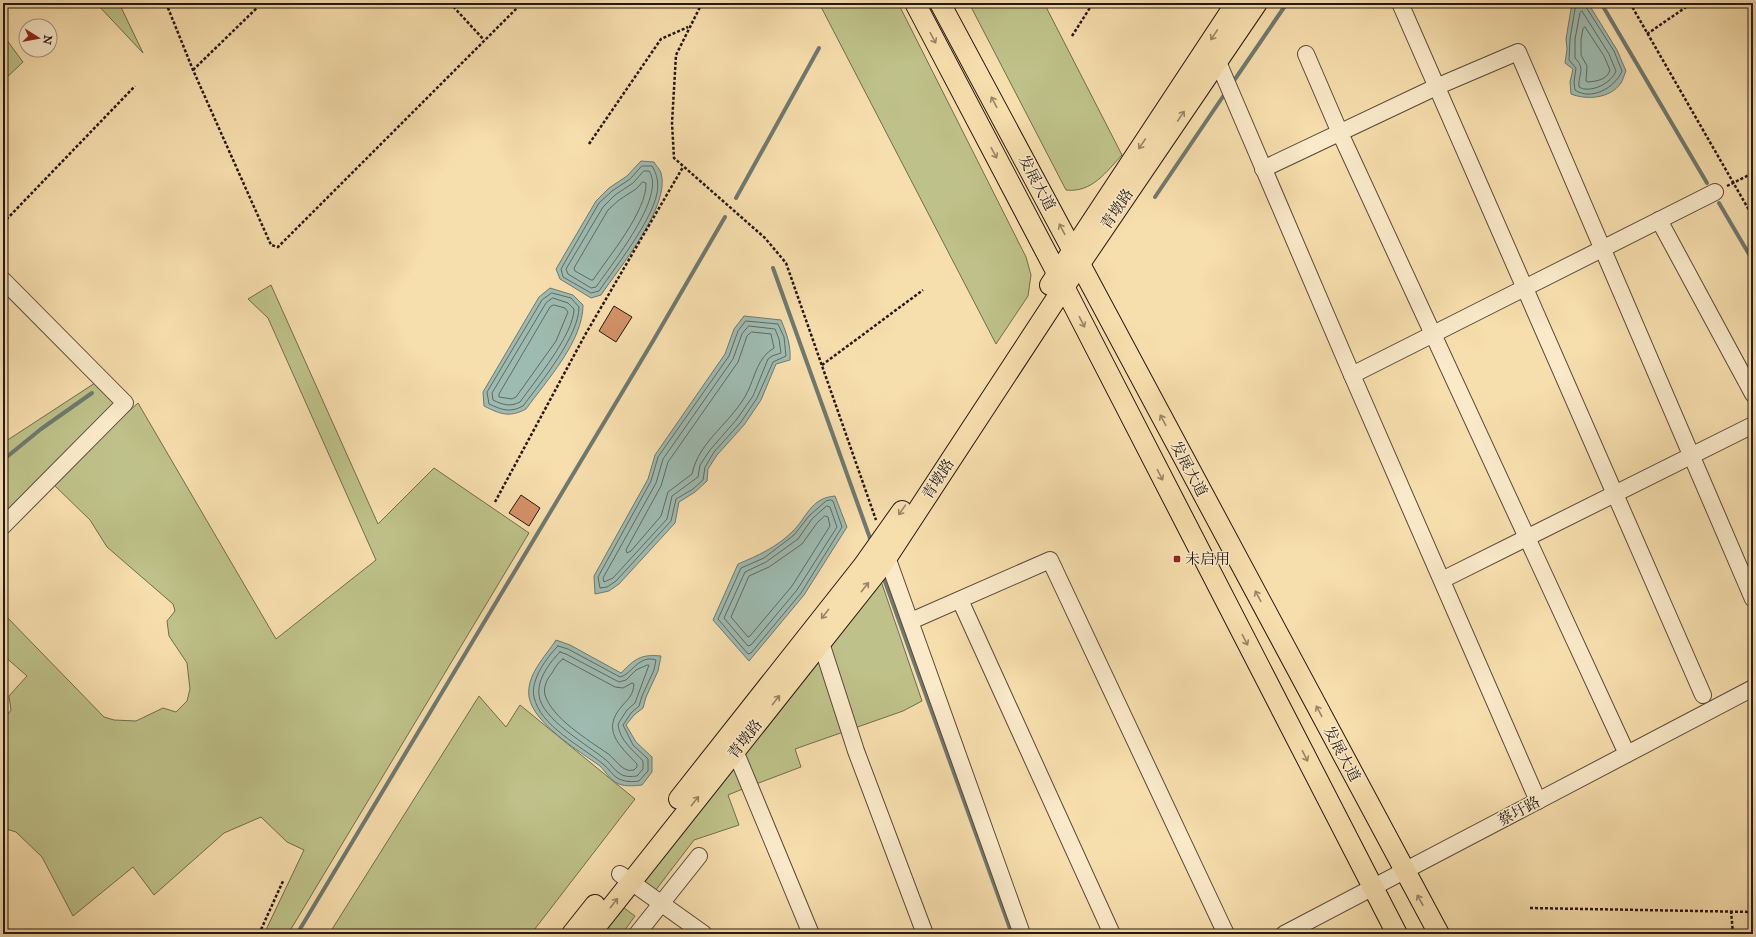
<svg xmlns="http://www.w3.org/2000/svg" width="1756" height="937" font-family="'IM FELL Great Primer','Noto Serif SC',serif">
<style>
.green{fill:#bec189;stroke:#726c4d}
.water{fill:#9ebbb1;stroke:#6e7971}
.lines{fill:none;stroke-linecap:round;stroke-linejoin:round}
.shore{stroke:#626961;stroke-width:1}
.stream{stroke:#6e7971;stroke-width:4}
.building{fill:#d49268;stroke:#251711}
.minor-casing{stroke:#5a4938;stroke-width:18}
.major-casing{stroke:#251711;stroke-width:22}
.path{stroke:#251711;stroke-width:2.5;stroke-dasharray:3 2;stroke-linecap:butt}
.minor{stroke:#faeaca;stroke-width:16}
.major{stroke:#f7dead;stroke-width:20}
.oneway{stroke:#988467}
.poi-dot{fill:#8f2418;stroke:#faeaca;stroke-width:1.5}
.labels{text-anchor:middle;stroke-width:3;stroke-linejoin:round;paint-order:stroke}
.street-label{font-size:15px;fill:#251711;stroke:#faeaca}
.poi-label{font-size:15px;fill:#251711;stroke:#faeaca;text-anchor:start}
</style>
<rect width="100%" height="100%" fill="#f7dead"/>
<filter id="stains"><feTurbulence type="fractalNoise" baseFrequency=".005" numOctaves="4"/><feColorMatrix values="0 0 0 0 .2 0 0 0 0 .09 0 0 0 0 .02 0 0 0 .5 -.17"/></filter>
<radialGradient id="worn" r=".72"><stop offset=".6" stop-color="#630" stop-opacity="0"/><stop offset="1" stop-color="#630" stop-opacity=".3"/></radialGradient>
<!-- green -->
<g class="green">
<polygon points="96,3 119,3 143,53"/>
<polygon points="819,3 898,3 1026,257 1031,275 1028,296 996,344"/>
<path d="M969,3H1044L1122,155C1106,172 1092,193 1066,190Z"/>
<polygon points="3,35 23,62 3,81"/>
<polygon points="271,285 378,524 434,468 529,533 288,934 264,934 304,850 287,842 261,817 224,833 154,895 133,867 73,916 42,857 16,832 3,828 3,721 11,710 9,696 27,676 3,655 3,613 104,717 114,720 136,721 163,708 176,712 187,701 190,689 187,663 169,636 167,621 175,611 173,604 107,547 90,520 51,482 138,403 276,639 376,560 268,318 248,299"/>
<polygon points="95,383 115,404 3,514 3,443"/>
<polygon points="880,578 922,701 903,711 795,749 801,767 756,784 743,750"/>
<polygon points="479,696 506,727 520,705 635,799 531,934 329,934"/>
<polygon points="735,761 745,788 728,795 739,825 694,840 655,891 640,881"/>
<polygon points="620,905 635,916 622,934 598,934"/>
</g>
<!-- water -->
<g class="water">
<path d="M1572,3H1588L1617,50L1626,71C1624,75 1623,80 1621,83C1610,99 1586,100 1571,94L1570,82L1573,69L1565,63L1567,49L1566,39Z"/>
<path d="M641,161L654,162C656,166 660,169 661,173C671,206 619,268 601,295L591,298L560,279L556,269L596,201L609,188L627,176Z"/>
<path d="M550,288L573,295L583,305C583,341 547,380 526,409C509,418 500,414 484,406L483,392L539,297Z"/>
<path d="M744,316L781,320C787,334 791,346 790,360L776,364L761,400L744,425L717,455L708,469L707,481L695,492L679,502L675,523L619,584L609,591L595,594L594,576L648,479L655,455L725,354L734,329Z"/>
<path d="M835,496L847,527L804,595L749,661L713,620L738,564C757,556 777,547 792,532C807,518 810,498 835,496Z"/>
<path d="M556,640L570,645L621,673C635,659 640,654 661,656L658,671L646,697L643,708L634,715L626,725L636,742L652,757V772L642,785C632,786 623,787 615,782C609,778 605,771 600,766C579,751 534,724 529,697C526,675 545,657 556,640Z"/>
</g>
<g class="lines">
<!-- shore -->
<g class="shore">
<path d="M1576,3L1570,39L1569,60L1576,68L1574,82L1575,90C1591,101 1615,88 1622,71L1614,51L1586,7L1585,3"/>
<path d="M1582,11L1609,54L1616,71C1612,83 1590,94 1579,87C1578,74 1586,69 1575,58V39L1580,13Z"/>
<path d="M1585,27L1604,56L1610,70C1607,80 1597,81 1588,82L1586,81L1587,66L1581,55V39L1583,29Z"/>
<path d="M642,166H652C657,174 659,183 657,193C652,221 616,266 599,291L591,293L563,277L561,269L599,203L612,191L630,179Z"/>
<path d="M644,171H649C667,196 611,265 596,287L591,288L568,274L566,269L603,207L615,195L633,183Z"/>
<path d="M643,182L646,183C647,211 609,256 593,280H591L575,271L574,268L608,210L619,200L636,189Z"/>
<path d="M552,293L571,298L579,307C579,336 541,382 523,406C510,413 502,410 489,404L487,392L542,300Z"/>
<path d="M553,298L568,303L574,309C574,334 535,381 520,402C510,407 503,405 493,400L492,393L546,303Z"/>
<polygon points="554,305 565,308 568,312 556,341 516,397 512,399 499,397 499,394 550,307"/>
<polygon points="746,321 778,324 784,337 786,356 773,362 757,398 741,422 714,452 705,467 703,480 693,489 676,499 671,521 616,581 607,587 600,588 598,577 651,481 658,457 729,356 738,331"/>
<polygon points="749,326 775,329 779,339 781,353 772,356 768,359 753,396 737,419 710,450 700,465 698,477 672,496 667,519 613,578 604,582 603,578 656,483 663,459 733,359 742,334"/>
<path d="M752,332L771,334L774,348C758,357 755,376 748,391C733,422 699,440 692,474L668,492L661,516L631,551L627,553L626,550L661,486L668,462L738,362L747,336Z"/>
<polygon points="831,500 833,501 842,527 801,593 751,653 748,654 718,619 741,568 764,558 794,535 809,516 826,501"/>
<polygon points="827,506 830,507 837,527 797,590 751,645 748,646 724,618 745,572 766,562 798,539 812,519"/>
<polygon points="825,516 828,517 830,526 792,586 750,636 748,637 731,617 749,576 769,567 802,544 817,523"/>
<path d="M558,646L568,649L620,677C631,675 639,654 656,660L654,670L642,696L639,706L631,713L623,725L633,745L648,759V771L639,781C632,782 626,782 619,779C612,776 609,768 603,764C581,746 540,726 534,697C530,680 547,657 558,646Z"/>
<path d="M560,652L566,654L619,682L626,680L636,670L647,665H649L635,703L627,710L618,724C619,740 634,751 643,761V769L637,776C631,777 624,777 619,773C614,770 611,764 606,760C588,745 541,719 539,695C537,679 550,662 560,652Z"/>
<path d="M563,659L615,687L623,688L632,683L634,684C633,695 629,698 622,706C601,730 619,745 637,764V767L634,770C622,773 616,759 607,753C588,740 552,718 545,695C543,687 547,679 552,673C555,668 558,662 563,659Z"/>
</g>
<!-- stream -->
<g class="stream">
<polyline points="1601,3 1707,183"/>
<polyline points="1231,85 1287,3"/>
<polyline points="1155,197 1226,92"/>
<polyline points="736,198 819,48"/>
<polyline points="1719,203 1753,261"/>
<polyline points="773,268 871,541"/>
<polyline points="3,460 41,429 92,393"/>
<polyline points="883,576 1012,934"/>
<polyline points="297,934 653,341 725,217"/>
</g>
</g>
<!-- building -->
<g class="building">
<polygon points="614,306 632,317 616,342 599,331"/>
<polygon points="521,495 540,508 529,526 509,513"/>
</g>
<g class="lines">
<!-- minor casing -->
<g class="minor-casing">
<g id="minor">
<polyline points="1400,3 1703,695"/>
<polyline points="1306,54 1340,133 1627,754"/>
<polyline points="1218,62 1352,375 1538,801"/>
<polyline points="1263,169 1436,87 1518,52 1753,599"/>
<polyline points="1659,220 1753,394"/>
<polyline points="3,280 125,403 3,526"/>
<polyline points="1352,375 1715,192"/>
<polyline points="887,557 1022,934"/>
<polyline points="1442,580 1753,425"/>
<polyline points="960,600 1112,934"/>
<polyline points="911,621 1050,560 1226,934"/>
<polyline points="819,645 823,649 856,751 925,934"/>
<polyline points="731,741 811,934"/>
<polyline points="620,874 704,934"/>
<polyline points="637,934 699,856"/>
<polyline points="1284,934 1753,688"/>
</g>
</g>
<!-- major casing -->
<g class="major-casing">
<g id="major">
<polyline points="915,3 1057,273 1397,934"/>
<polyline points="940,3 1439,934"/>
<polyline points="1050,285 1236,3"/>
<polyline points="679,799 863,566 902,511"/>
<polyline points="572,934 595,905"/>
<polyline points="590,934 880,568 1064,287 1257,3"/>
</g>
</g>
<!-- path -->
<g class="path">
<polyline points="166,3 193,70 271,245 278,247 522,3"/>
<polyline points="450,3 484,40"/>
<polyline points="702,3 676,55 672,123 674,158 765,238 786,263 876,520"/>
<polyline points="1630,3 1753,217"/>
<polyline points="1647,34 1692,3"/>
<polyline points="1072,36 1093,3"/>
<polyline points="193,70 262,3"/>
<polyline points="589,144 661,39 688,27"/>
<polyline points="1727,186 1753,173"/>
<polyline points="3,223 135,86"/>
<polyline points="822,365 923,290"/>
<polyline points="495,502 585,335 683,167"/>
<polyline points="1530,908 1753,912"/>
<polyline points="1731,911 1733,934"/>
<polyline points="259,934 283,881"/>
</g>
<!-- minor -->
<use href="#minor" class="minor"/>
<!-- major -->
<use href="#major" class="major"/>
</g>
<!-- one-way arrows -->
<defs><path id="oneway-shaft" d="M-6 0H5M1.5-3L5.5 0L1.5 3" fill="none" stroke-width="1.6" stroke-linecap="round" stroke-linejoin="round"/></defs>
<g class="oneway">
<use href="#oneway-shaft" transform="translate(1214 35) rotate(124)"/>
<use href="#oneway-shaft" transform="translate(933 38) rotate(62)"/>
<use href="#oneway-shaft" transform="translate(994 102) rotate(-118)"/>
<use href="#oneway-shaft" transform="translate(1181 116) rotate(-56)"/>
<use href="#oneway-shaft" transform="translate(1142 144) rotate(124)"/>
<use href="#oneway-shaft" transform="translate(994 153) rotate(62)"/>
<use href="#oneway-shaft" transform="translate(1062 229) rotate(-118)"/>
<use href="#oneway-shaft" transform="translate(1082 322) rotate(63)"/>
<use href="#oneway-shaft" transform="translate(1163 420) rotate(-118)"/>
<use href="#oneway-shaft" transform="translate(1160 475) rotate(63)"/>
<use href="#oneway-shaft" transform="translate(902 510) rotate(125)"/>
<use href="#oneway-shaft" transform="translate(865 587) rotate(-52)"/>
<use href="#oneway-shaft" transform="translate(1258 596) rotate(-118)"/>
<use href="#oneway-shaft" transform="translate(825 614) rotate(128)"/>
<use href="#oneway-shaft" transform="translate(1245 640) rotate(63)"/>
<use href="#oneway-shaft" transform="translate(776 700) rotate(-52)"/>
<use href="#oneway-shaft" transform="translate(1319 711) rotate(-118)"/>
<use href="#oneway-shaft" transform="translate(1305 756) rotate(63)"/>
<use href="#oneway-shaft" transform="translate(695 801) rotate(-52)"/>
<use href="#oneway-shaft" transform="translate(1420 900) rotate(-119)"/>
<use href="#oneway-shaft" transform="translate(614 903) rotate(-52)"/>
</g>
<!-- markers -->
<rect class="poi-dot" x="1173" y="555" width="8" height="8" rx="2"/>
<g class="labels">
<!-- street labels -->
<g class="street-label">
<text transform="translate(1037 183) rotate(62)" y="5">发展大道</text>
<text transform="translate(1117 209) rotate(-56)" y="5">青墩路</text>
<text transform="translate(1189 469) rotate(62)" y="5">发展大道</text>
<text transform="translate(938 479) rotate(-57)" y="5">青墩路</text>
<text transform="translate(745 739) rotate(-52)" y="5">青墩路</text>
<text transform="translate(1342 754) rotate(62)" y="5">发展大道</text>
<text transform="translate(1519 811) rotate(-28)" y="5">蔡圩路</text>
</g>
<!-- poi labels -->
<g class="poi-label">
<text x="1185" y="564">未启用</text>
</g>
</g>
<!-- margin -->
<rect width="1756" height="937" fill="none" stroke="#f7dead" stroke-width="16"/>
<rect x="4" y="4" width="1748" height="929" fill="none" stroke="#251711" stroke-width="2"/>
<rect x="8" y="8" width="1740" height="921" fill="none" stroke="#251711"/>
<!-- north arrow -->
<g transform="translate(38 38) rotate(101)"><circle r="19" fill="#faeaca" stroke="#a59680"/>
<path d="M0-3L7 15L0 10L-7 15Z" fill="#8f2418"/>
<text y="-6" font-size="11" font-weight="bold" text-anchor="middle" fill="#251711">N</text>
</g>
<rect width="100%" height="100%" filter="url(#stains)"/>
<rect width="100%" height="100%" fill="url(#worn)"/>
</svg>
